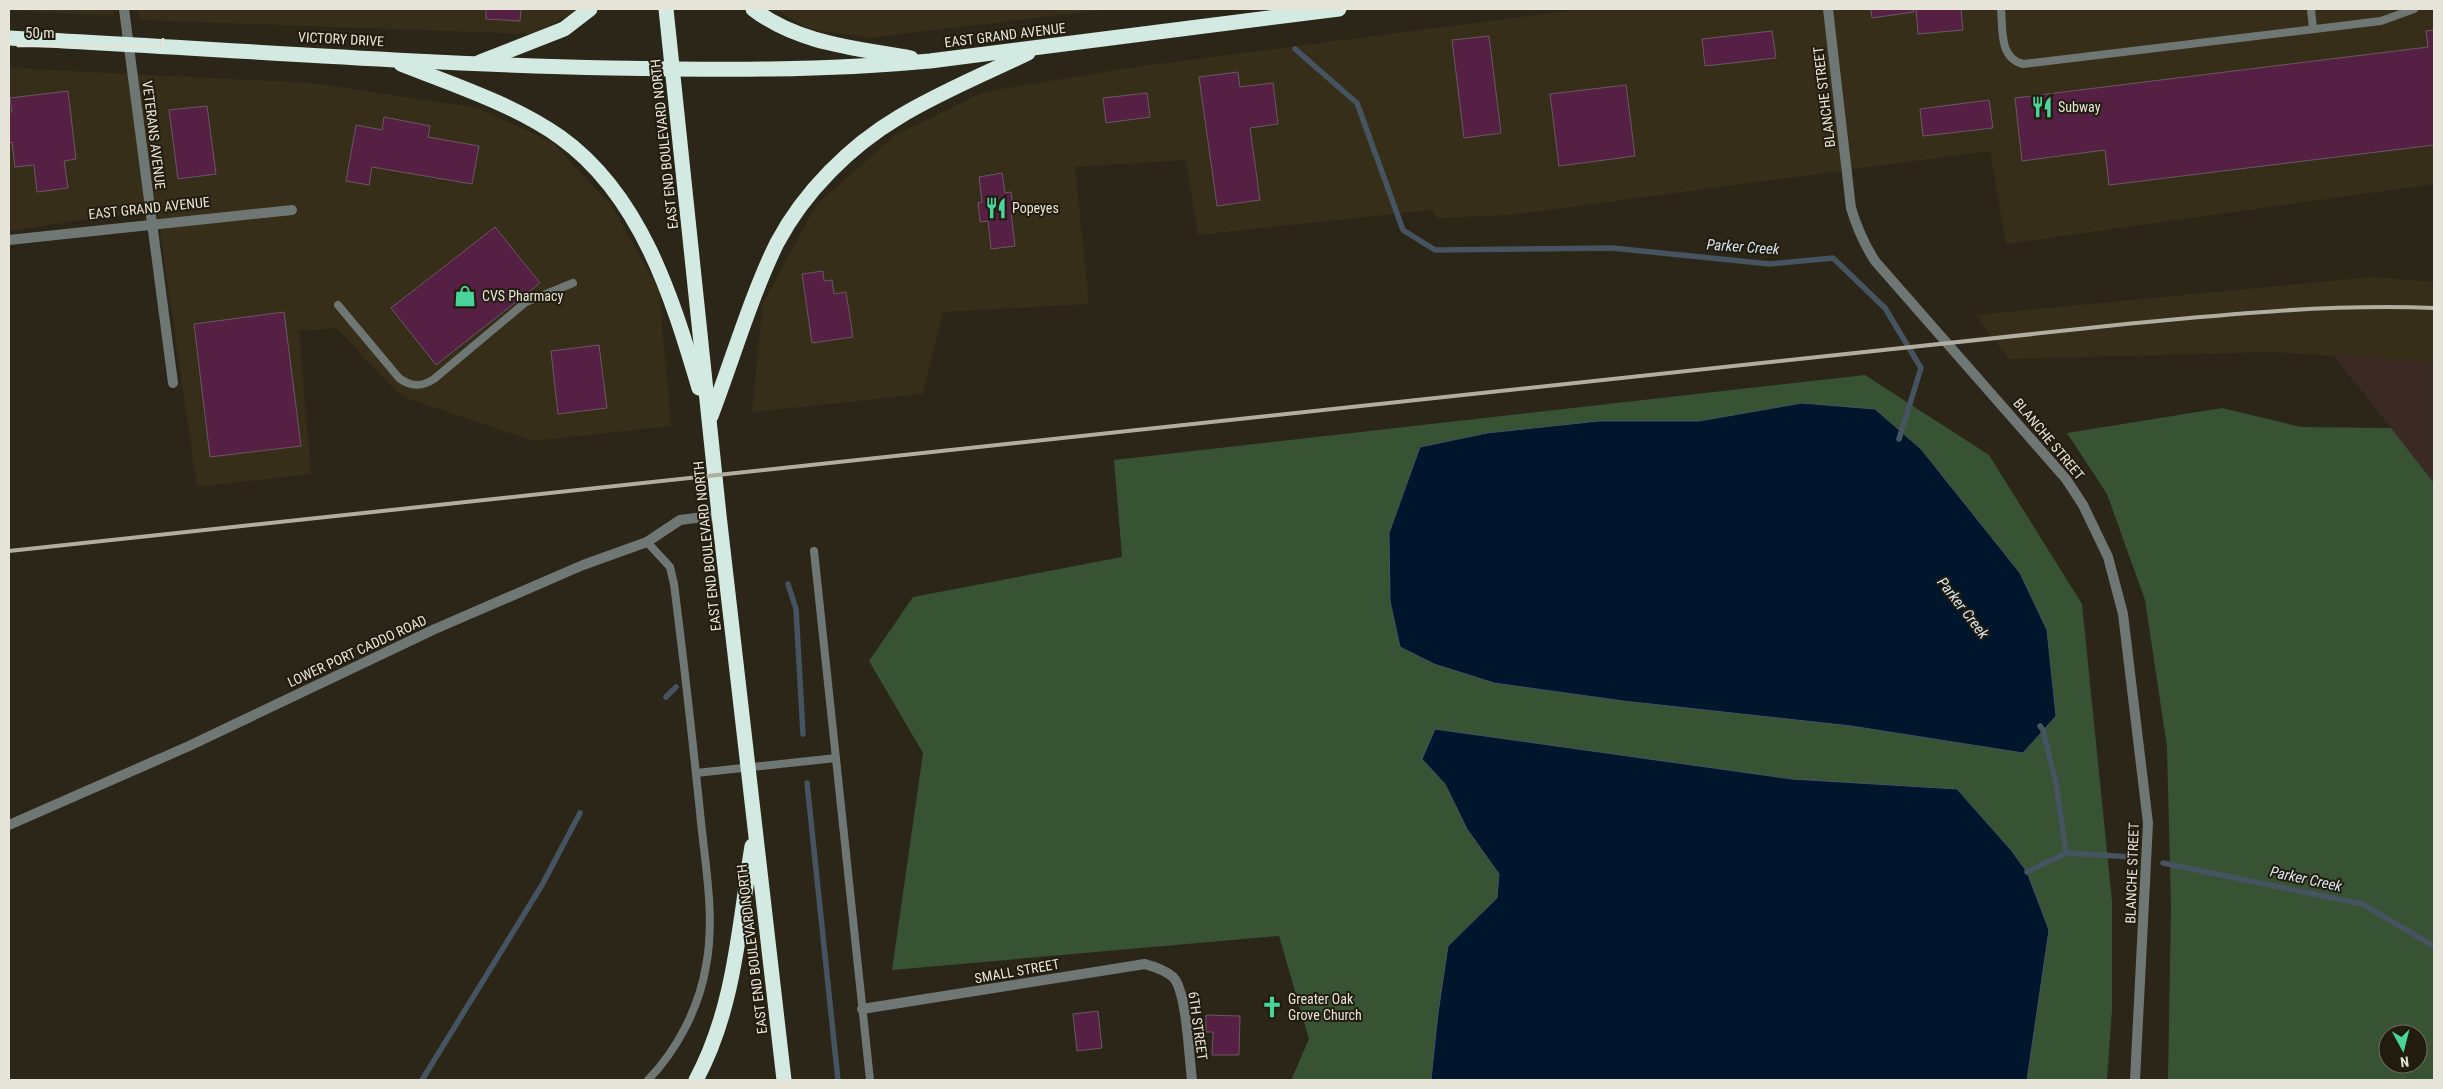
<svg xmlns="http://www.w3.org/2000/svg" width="2443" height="1089" font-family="'Roboto Condensed',sans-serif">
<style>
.built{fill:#362e18}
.industrial{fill:#3b2923}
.green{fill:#385234;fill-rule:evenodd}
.water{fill:#00162c;stroke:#455460}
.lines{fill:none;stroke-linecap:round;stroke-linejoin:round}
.stream{stroke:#455460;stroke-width:5.5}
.building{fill:#562045;stroke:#6a5863}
.lane{stroke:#6e7774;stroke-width:8}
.street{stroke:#6e7774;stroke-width:10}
.highway{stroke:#d2eae1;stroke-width:15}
.rail{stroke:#b0ada1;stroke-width:4}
.labels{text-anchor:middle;stroke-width:4;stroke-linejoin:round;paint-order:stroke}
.street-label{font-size:14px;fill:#e7e4da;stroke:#211c0d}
.poi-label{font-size:14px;fill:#e7e4da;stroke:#211c0d;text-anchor:start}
.water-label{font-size:15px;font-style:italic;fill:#d6e6f3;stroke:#211c0d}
</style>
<rect width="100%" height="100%" fill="#2b2617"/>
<!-- built -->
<g class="built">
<polygon points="9,9 113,9 114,16 9,10"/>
<polygon points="137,9 581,9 532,34 139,20"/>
<polygon points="774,9 1110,9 869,38 810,29"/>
<polygon points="1582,9 2434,9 2434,184 2006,244 1990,151 1510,215 1437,218 1432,210 1198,235 1186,160 1075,167 1089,304 943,312 923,394 752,412 763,303 816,205 894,136 983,92 1128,68"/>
<polygon points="9,68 313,83 477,108 552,142 612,206 659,290 671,426 533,441 401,396 336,328 299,331 311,474 197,487 157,209 9,231"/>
<polygon points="2371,277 2434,282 2434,362 2273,352 2009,359 1975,315"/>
</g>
<!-- industrial -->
<polygon class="industrial" points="2333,355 2434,362 2434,483 2391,428"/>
<!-- green -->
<g class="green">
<path d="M1865,375L1989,455L2082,604L2112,901V1010L2107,1080H2027L2049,930L2027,872L2011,850L1957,789L1422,759L1445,784L1467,829L1499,874L1497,898L1448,946L1438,1013L1431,1080H1291L1309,1039L1279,936L892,970L923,753L869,661L913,597L1122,557L1114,460ZM1802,403L1920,449L2020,573L2047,630L2023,753L1851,726L1623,701L1494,683L1434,664L1400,647L1390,601L1389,533L1420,447L1487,433L1599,421H1699Z"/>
<path d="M2222,408L2301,427L2391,428L2434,483V1080H2168L2171,908L2167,747L2145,600L2107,494L2067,433ZM2388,1034H2418V1064H2388Z"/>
</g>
<!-- water -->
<g class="water">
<polygon points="1802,403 1875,409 1921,449 2020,573 2047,630 2056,716 2023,753 1851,726 1623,701 1494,683 1434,664 1400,647 1390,601 1389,533 1420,447 1487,433 1599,421 1699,421"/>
<polygon points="1435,729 1792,779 1957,789 2011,850 2027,872 2049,930 2027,1080 1431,1080 1438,1013 1448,946 1497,898 1499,874 1467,829 1445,784 1422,759"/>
</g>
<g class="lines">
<!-- stream -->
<g class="stream">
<polyline points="1295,49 1357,103 1403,230 1435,250 1612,248 1770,264 1833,258 1885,308 1921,368 1899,439"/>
<polyline points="788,584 796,609 803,734"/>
<polyline points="666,697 676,687"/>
<polyline points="2040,726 2043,730 2056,783 2066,853 2133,857"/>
<polyline points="807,783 838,1080"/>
<polyline points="2163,863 2362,904 2434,946"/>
<polyline points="2027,872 2066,853"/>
<polyline points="422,1080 542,885 580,813"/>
</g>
</g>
<!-- building -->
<g class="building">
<polygon points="486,9 521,9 520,21 486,19"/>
<polygon points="1871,9 1913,9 1914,12 1872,18"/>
<polygon points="1916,9 1961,9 1963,30 1918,34"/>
<polygon points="2434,30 2434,145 2109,185 2105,150 2022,161 2015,98 2428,47 2426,31"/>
<polygon points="1772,31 1776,58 1705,66 1702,39"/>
<polygon points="1489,36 1501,133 1464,138 1452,40"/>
<polygon points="1238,72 1240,87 1273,83 1278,124 1250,128 1260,200 1217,206 1199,77"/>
<polygon points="1626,85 1635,156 1559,166 1550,94"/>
<polygon points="68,91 76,159 64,161 68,188 37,192 34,165 15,167 12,142 9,143 9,112 12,112 10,98"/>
<polygon points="1147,93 1150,117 1106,123 1103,98"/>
<polygon points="1989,100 1993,128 1923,136 1920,109"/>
<polygon points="207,106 216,174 178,179 169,110"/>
<polygon points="384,117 430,126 428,137 479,146 472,184 372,167 369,185 346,181 356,125 382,130"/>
<polygon points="1002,173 1005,193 1011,192 1014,213 1011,213 1015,246 991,249 988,221 980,222 978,203 982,202 979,177"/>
<polygon points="495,227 540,283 436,365 391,308"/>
<polygon points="823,271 824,281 832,280 834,294 846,292 853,337 812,343 802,274"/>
<polygon points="284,312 301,446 210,457 194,324"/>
<polygon points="599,345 607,408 558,414 551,351"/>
<polygon points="1098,1011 1102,1048 1077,1051 1073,1014"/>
<polygon points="1206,1015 1240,1016 1239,1055 1212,1055 1213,1032 1206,1032"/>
</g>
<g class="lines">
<!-- lane -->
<g class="lane">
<path d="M2001,9C2003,30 1999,58 2023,64L2381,21L2414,9"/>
<polyline points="2311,9 2313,29"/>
<path d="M338,305L399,378C411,387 422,387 434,379L526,302L573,283"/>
<path d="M647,542L670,567L674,584C684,663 693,743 701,822C706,870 715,919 706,966C699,1008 677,1050 648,1080"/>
<polyline points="814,551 870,1080"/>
<polyline points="696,773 836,758"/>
</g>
<!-- street -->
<g class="street">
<polyline points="124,9 173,383"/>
<path d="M1828,9L1851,208C1857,228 1864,244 1875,261L2066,479L2083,505L2108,557L2123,614L2148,823L2135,1080"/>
<polyline points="9,240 292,210"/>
<polyline points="9,825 189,746 435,629 583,565 647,542 680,520 719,515"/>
<path d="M862,1009L1145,964C1155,967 1165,970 1173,977C1187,991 1189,1058 1192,1080"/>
</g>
<!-- highway -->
<g class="highway">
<polyline points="666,9 719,515 784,1080"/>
<path d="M753,9C798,44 857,48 911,58"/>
<path d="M9,38C209,48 410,64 611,68C718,70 823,71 930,61L1339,9"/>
<polyline points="480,62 564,29 590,9"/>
<path d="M401,64C454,85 513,104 560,137C641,195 672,297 699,388"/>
<path d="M711,416C732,361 751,296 777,243C804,192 850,146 899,117C940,92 985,74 1028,53"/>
<path d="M696,1080C735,1008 739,925 752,846"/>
</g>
<!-- rail -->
<path class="rail" d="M9,551L2126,324C2229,314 2331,304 2434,308"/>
</g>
<!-- icons -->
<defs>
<g id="restaurant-bare" transform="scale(1.725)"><path d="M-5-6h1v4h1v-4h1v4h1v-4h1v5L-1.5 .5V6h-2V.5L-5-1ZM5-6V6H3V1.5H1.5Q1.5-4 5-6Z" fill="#4ad49c" stroke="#211c0d" stroke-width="2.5" paint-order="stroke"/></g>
<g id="shop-bare" transform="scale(1.725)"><path d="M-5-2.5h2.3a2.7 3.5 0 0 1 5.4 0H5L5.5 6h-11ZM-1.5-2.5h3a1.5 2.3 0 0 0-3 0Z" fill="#4ad49c" stroke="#211c0d" stroke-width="2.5" paint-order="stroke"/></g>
<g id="church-bare" transform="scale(1.725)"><path d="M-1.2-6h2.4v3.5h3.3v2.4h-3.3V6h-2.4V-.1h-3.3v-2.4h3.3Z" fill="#4ad49c" stroke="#211c0d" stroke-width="2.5" paint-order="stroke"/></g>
</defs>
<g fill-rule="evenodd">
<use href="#restaurant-bare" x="2042" y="107"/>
<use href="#restaurant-bare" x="996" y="208"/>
<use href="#shop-bare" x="465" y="296"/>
<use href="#church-bare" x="1272" y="1007"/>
</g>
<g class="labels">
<!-- street labels -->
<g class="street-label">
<text transform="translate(1005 35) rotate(-7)" y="5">EAST GRAND AVENUE</text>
<text transform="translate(341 39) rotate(3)" y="5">VICTORY DRIVE</text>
<text transform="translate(1824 97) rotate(-97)" y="5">BLANCHE STREET</text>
<text transform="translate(154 135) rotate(83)" y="5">VETERANS AVENUE</text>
<text transform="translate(664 144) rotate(-96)" y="5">EAST END BOULEVARD NORTH</text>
<text transform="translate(149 208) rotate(-6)" y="5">EAST GRAND AVENUE</text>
<text transform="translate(2049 439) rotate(50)" y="5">BLANCHE STREET</text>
<text transform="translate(707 546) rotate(-96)" y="5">EAST END BOULEVARD NORTH</text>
<text transform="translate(357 651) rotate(-25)" y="5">LOWER PORT CADDO ROAD</text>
<text transform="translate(2132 873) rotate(-88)" y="5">BLANCHE STREET</text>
<text transform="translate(752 949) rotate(-97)" y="5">EAST END BOULEVARD NORTH</text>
<text transform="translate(1017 971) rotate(-10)" y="5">SMALL STREET</text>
<text transform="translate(1198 1026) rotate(82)" y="5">6TH STREET</text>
</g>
<!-- poi labels -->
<g class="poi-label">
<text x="2058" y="112">Subway</text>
<text x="1012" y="213">Popeyes</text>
<text x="482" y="301">CVS Pharmacy</text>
<text x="1288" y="1004">Greater Oak<tspan x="1288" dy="16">Grove Church</tspan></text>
</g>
<!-- water labels -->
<g class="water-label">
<text transform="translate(1743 247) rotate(4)" y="5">Parker Creek</text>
<text transform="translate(1963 608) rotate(52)" y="5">Parker Creek</text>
<text transform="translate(2306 879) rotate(12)" y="5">Parker Creek</text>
</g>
</g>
<!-- border -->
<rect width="2443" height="1089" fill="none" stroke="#e7e4da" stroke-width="20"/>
<!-- north arrow -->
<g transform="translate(2403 1049) rotate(173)"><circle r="24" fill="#211c0d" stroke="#706c5f"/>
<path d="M0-4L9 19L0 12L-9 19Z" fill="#4ad49c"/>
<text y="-8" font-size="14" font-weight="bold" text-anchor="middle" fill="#e7e4da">N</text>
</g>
<!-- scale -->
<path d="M18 38v8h145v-8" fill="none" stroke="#e7e4da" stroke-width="2.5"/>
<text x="25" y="38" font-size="15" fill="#e7e4da" stroke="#211c0d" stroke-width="4" paint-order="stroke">50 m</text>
</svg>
